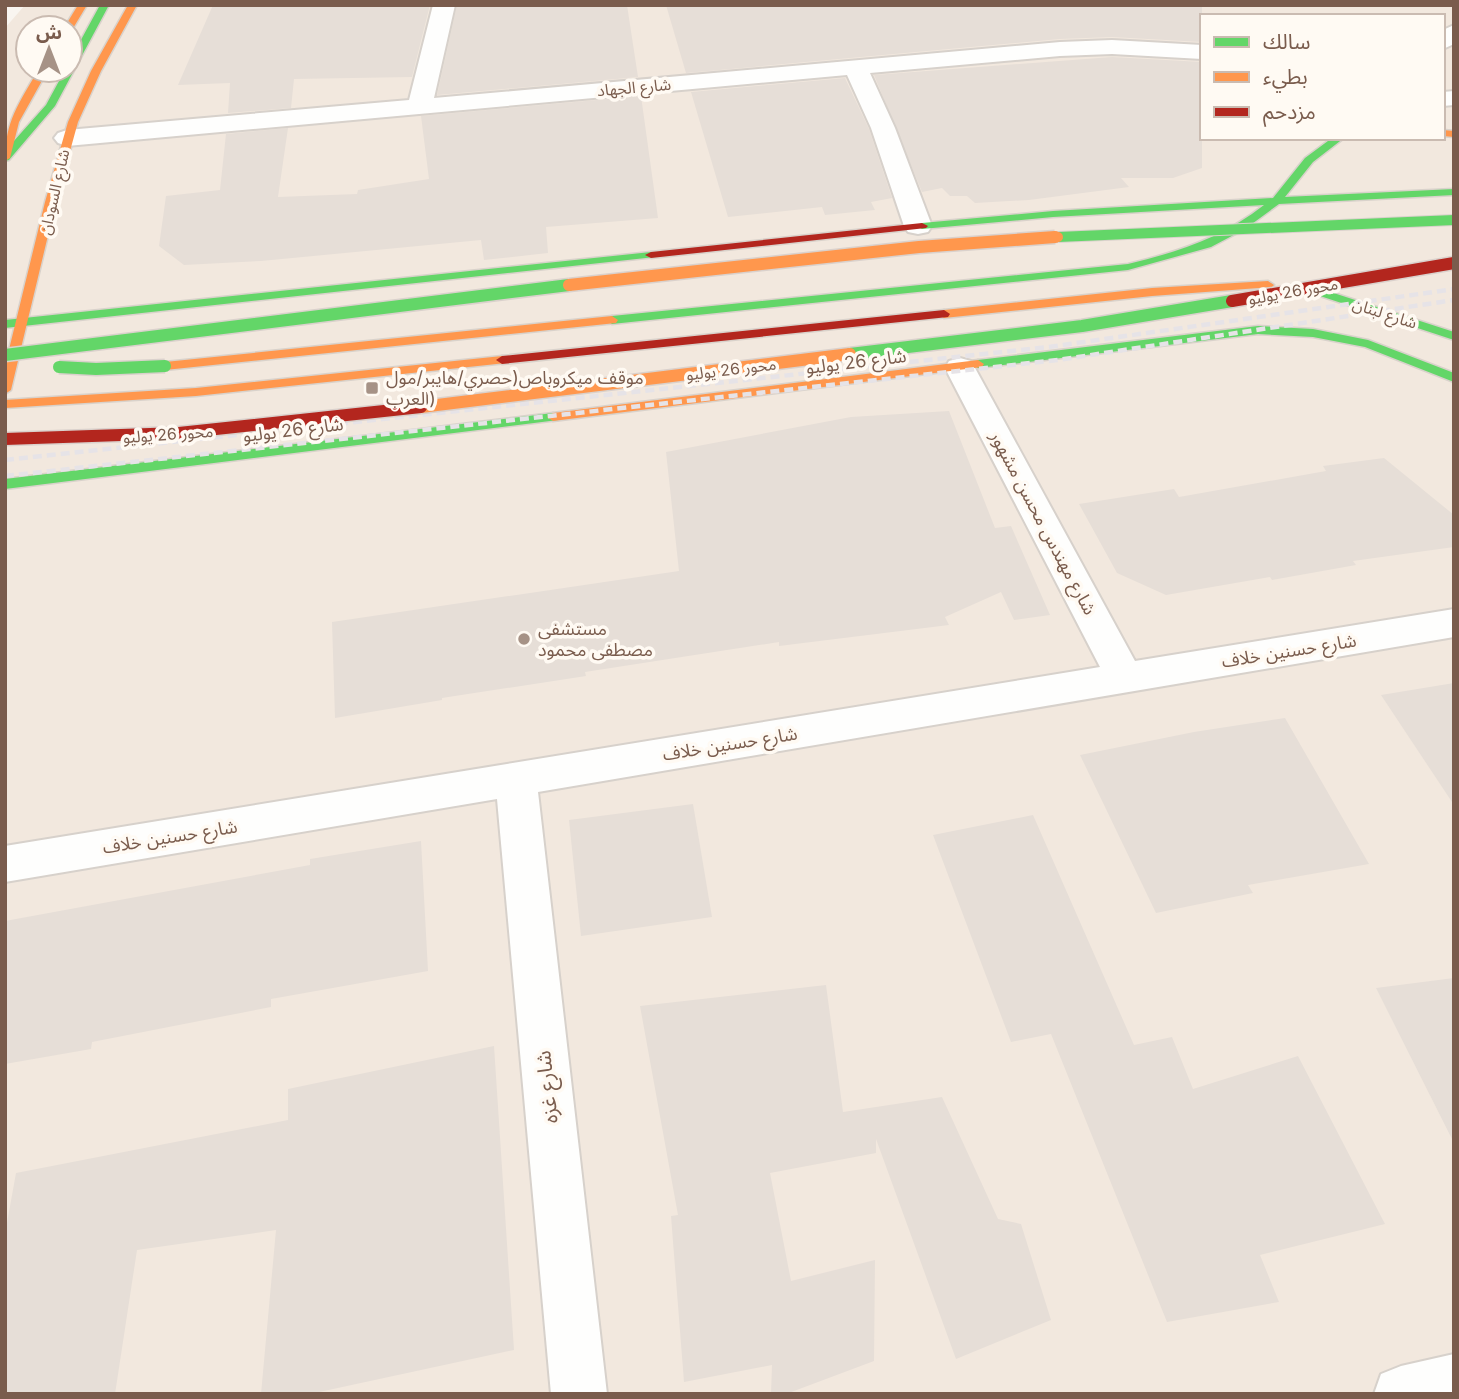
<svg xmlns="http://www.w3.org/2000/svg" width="1459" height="1399" font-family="Inter,'Noto Sans Arabic',sans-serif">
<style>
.residential{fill:#f2e8de;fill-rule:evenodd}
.building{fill:#e6ded7}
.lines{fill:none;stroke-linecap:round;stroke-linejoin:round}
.street-casing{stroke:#d7d1cb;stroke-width:4}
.fast-casing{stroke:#d9d2cb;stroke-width:3}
.slow-casing{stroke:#d9d2cb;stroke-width:3}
.jam-casing{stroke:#d9d2cb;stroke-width:3}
.street{fill:#fefefd;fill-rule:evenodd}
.fast{fill:#63d668;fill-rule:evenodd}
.slow{fill:#ff974d;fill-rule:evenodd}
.jam{fill:#b3261e;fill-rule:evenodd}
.rail{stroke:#e6e3e7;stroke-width:4.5;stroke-dasharray:9 5;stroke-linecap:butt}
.fast-bridge-far1-casing{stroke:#dad1cc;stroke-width:12;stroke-linecap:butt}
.fast-bridge-casing{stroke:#dad1cc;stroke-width:15;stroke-linecap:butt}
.slow-bridge-far1-casing{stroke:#dad1cc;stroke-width:12;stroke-linecap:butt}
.slow-bridge-casing{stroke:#dad1cc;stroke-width:15;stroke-linecap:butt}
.jam-bridge-casing{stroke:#dad1cc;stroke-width:15;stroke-linecap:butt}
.fast-bridge-far1{stroke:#63d668;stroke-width:10}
.fast-bridge{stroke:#63d668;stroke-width:12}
.slow-bridge-far1{stroke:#ff974d;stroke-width:10}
.slow-bridge{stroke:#ff974d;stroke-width:12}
.jam-bridge{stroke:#b3261e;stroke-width:12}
.poi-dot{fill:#a69286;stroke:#fffaf3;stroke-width:2.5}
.labels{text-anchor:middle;stroke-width:7;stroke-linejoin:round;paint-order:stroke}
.far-street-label{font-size:16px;fill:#7a5c4d;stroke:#fffaf3}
.street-label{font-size:18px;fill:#7a5c4d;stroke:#fffaf3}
.poi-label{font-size:18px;fill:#7a5c4d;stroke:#fffaf3;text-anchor:start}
.near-street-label{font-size:21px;fill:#7a5c4d;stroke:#fffaf3}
</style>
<rect width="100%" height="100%" fill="#f9f5f0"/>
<!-- residential -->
<path class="residential" d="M25,5H1454V1394H5V28ZM1202,16H1443V138H1202ZM28,28H70V70H28Z"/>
<!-- building -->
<g class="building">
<polygon points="213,5 430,5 412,77 294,79 291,108 228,113 230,83 178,85"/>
<polygon points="457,5 627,5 638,77 437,95"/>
<polygon points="666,5 1202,5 1202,42 1112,37 1060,39 686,73"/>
<polygon points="1112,57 1202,62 1202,168 1173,178 1121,178 1129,187 1029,200 975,203 967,196 950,196 942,188 922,192 874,75"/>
<polygon points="845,78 869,129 892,198 871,202 875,210 825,215 822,207 728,217 691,92"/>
<polygon points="641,96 658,218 546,227 548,253 484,260 481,240 261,261 184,265 159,246 166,196 220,190 226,134 288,128 278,197 357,194 358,190 429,179 421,116"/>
<polygon points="949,411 995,528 1011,526 1050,615 1014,620 1001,592 945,617 949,625 779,646 779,642 585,672 586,676 442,698 442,700 335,718 332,622 679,571 666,452 851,417"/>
<polygon points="1384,458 1454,515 1454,547 1353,561 1356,565 1272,580 1270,577 1166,595 1117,573 1079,504 1174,489 1179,497 1326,471 1323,466"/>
<polygon points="1454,683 1454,805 1381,695"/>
<polygon points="1285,718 1369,864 1248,885 1253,893 1156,913 1080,755 1194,732"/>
<polygon points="693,804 712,917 581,936 569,820"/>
<polygon points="1033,815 1134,1045 1172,1037 1193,1089 1298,1056 1385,1224 1260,1255 1279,1302 1167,1322 1051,1034 1011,1042 933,835"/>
<polygon points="421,841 428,971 271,999 271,1007 92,1042 91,1049 5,1064 5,921 310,865 310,859"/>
<polygon points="1454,978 1454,1143 1376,988"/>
<polygon points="826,985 843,1112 942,1097 998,1219 1021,1224 1051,1320 956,1359 876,1139 876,1153 770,1173 791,1281 875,1260 874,1361 786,1394 771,1394 772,1365 684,1382 671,1216 678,1215 640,1006"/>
<polygon points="494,1046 514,1350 310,1394 261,1394 276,1230 137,1250 115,1394 5,1394 5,1234 16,1173 288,1120 288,1089"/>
</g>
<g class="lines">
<!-- street casing -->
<g class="street-casing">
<g id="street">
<polygon points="433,5 455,5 434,98 1060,42 1112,40 1202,45 1202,59 1112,54 1060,56 870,73 895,128 932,226 928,232 918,234 908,232 904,226 871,128 847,75 67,146 58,143 54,138 58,133 67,130 409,100"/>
<polygon points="1454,25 1454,44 1443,49 1443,30"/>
<polygon points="1454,91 1454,105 1443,106 1443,92"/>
<polygon points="960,358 971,361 975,368 1135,661 1454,609 1454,637 538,792 607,1394 551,1394 497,799 5,882 5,846 1100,667 945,368 949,361"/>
<polygon points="1454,1354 1454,1394 1374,1394 1381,1374 1401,1366"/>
</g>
</g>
<!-- fast casing -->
<g class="fast-casing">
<g id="fast">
<polygon points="100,5 109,5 55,106 9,160 5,161 5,151 46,105 65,70 70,70 70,60"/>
<path d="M1332,138H1344L1313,162L1285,197L1454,189V195L1279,204L1245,229L1211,247L1128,270L612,324L606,320L612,316L1128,264C1178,252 1224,237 1264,205L1053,217L922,229L916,226L922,223L1053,211L1273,198L1305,158Z"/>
<polygon points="651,252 655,253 655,257 5,328 5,320"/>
<polygon points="1315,287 1454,332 1454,340 1311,293 1309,291"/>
<polygon points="1258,326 1313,329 1368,340 1454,373 1454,382 1365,347 1313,337 1258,334 978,368 972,364 978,360"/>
<polygon points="553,413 559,417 558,420 5,489 5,479"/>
</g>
</g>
<!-- slow casing -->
<g class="slow-casing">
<g id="slow">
<polygon points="78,5 87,5 72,30 64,28"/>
<polygon points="128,5 137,5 101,71 78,122 56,202 11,390 5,394 5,366 45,202 68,122 91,71"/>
<path d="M38,70H48L19,122L10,158L5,161C5,120 19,104 38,70Z"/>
<polygon points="1443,130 1454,131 1454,137 1443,136"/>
<polygon points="1268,281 1274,285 1272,287 1152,296 944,318 938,314 944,310 1152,288"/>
<polygon points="612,316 618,320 616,323 165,370 159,366 165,362"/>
<polygon points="502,356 506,357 506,363 196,396 5,408 5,400 196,388"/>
<polygon points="978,360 984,364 982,367 553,421 547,417 553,413"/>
</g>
</g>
<!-- jam casing -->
<g class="jam-casing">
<g id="jam">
<polygon points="922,223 928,226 926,228 651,258 645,255 651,252"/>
<polygon points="944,310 950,314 948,317 502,364 496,360 502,356"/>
</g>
</g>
<!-- street -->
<use href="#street" class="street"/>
<!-- fast -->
<use href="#fast" class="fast"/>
<!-- slow -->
<use href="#slow" class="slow"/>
<!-- jam -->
<use href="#jam" class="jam"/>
<!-- rail -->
<g class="rail">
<polyline points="5,460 1049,347 1454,289"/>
<polyline points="5,476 1058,360 1454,300"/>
</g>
<!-- fast-bridge-far1 casing -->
<g class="fast-bridge-far1-casing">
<polyline id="fast-bridge-far1" points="1058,237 1454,220"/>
</g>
<!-- fast-bridge casing -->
<g class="fast-bridge-casing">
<g id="fast-bridge">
<polyline points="850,354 1082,326 1232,301"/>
<polyline points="5,355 569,285"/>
<polyline points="59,367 96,369 165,366"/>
</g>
</g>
<!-- slow-bridge-far1 casing -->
<g class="slow-bridge-far1-casing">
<polyline id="slow-bridge-far1" points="1031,239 1058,237"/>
</g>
<!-- slow-bridge casing -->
<g class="slow-bridge-casing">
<g id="slow-bridge">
<polyline points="569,285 919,247 1055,237"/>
<polyline points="421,407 850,354"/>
</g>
</g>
<!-- jam-bridge casing -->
<g class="jam-bridge-casing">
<g id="jam-bridge">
<polyline points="1232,301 1454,263"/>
<polyline points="5,439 179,433 421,407"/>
</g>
</g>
<!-- fast-bridge-far1 -->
<use href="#fast-bridge-far1" class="fast-bridge-far1"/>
<!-- fast-bridge -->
<use href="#fast-bridge" class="fast-bridge"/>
<!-- slow-bridge-far1 -->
<use href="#slow-bridge-far1" class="slow-bridge-far1"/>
<!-- slow-bridge -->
<use href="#slow-bridge" class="slow-bridge"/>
<!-- jam-bridge -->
<use href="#jam-bridge" class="jam-bridge"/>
</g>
<!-- markers -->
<g class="poi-dot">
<rect x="365" y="381" width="14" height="14" rx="3.5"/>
<circle cx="524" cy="639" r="7"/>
</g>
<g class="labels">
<!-- far-street labels -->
<g class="far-street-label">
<text transform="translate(634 87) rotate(-5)" y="6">شارع الجهاد</text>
<text transform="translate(54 192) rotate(-77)" y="6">شارع السودان</text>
<text transform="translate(1293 291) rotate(-10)" y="6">محور 26 يوليو</text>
<text transform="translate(1385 313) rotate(18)" y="6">شارع لبنان</text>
<text transform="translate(731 369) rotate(-7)" y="6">محور 26 يوليو</text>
<text transform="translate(168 434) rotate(-4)" y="6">محور 26 يوليو</text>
</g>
<!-- street labels -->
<g class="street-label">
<text transform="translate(856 362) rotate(-7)" y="6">شارع 26 يوليو</text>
<text transform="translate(293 430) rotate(-7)" y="6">شارع 26 يوليو</text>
<text transform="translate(1043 523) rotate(62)" y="6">شارع مهندس محسن مشهور</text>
<text transform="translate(1289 651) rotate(-9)" y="6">شارع حسنين خلاف</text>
<text transform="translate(730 744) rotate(-9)" y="6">شارع حسنين خلاف</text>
<text transform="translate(170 837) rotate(-9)" y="6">شارع حسنين خلاف</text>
</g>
<!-- poi labels -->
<g class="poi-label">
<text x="386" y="384">موقف ميكروباص(حصري/هايبر/مول<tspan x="386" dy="21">العرب)</tspan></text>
<text x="538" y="635">مستشفى<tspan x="538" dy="21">مصطفى محمود</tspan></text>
</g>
<!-- near-street labels -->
<g class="near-street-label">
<text transform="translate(547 1087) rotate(-96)" y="7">شارع غزه</text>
</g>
</g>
<!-- border -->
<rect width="1459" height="1399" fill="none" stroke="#7a5c4d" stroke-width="14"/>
<!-- legend -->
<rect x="1200" y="14" width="245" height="126" fill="#fffaf3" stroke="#cabbb1" stroke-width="2"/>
<rect x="1214" y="37" width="35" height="10" fill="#63d668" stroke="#cabbb1" stroke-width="2"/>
<text x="1263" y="49" font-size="21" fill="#7a5c4d">سالك</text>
<rect x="1214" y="72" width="35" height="10" fill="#ff974d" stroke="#cabbb1" stroke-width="2"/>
<text x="1263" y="84" font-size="21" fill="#7a5c4d">بطيء</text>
<rect x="1214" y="107" width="35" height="10" fill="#b3261e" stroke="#cabbb1" stroke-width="2"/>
<text x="1263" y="119" font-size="21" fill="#7a5c4d">مزدحم</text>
<!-- north arrow -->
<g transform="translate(49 49)"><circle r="33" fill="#fffaf3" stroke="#cabbb1" stroke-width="2"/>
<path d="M0-5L12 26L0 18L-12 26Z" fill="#a69286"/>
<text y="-10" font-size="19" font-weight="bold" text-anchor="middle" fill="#7a5c4d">ش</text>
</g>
</svg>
